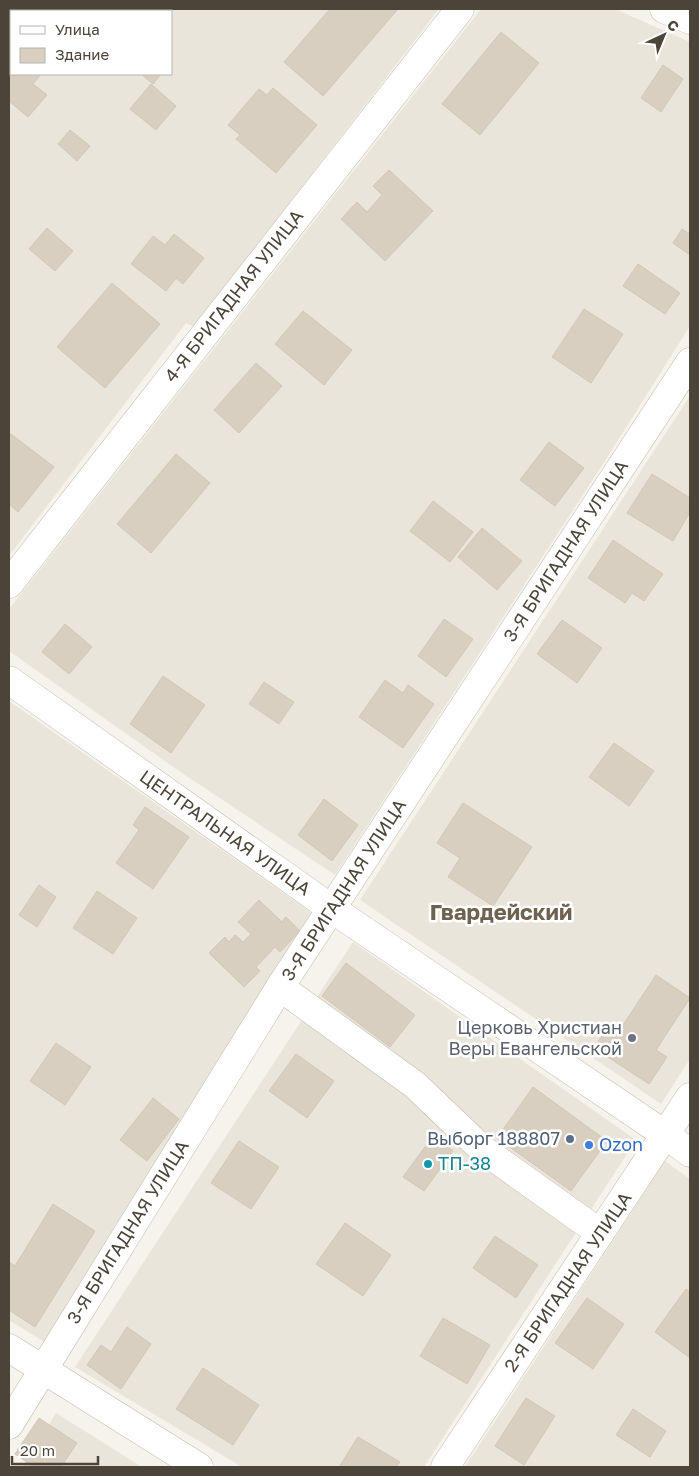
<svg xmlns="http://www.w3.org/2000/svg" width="699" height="1476" font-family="'Golos Text',sans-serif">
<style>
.residential{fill:#eae5da}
.building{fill:#d8cfc1;stroke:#d3c7b4}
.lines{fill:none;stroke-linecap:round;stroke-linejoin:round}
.minor-casing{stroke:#c2bbae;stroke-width:29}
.minor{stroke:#fff;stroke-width:28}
.worship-dot{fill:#6b7280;stroke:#fff;stroke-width:2}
.service-dot{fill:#5c6f8a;stroke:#fff;stroke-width:2}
.shop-dot{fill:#3f7fe0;stroke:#fff;stroke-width:2}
.culture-dot{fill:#0f9aa8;stroke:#fff;stroke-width:2}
.labels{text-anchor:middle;stroke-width:5;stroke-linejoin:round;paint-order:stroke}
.street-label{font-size:18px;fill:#4b4439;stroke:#fff}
.worship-label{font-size:18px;fill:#5b616d;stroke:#fff;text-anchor:end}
.service-label{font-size:18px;fill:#4e5e75;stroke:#fff;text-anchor:end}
.shop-label{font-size:18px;fill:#366cbe;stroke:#fff;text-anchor:start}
.culture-label{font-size:18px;fill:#0d838f;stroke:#fff;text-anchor:start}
.district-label{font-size:22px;font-weight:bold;fill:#6e6250;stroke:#fff}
</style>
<rect width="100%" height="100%" fill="#f6f3ec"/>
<!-- residential -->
<g class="residential">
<polygon points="17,9 439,9 194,327 186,323 9,556 9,19 11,16 11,74 171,74 171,11 15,11"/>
<polygon points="481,9 615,9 690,42 690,326 603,464 335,875 179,771 9,651 9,609"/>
<polygon points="690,396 690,1059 661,1104 360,900"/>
<polygon points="9,701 323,921 51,1346 9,1320"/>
<polygon points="353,942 636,1140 424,1467 242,1467 75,1367"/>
<polygon points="665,1161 690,1179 690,1467 465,1467"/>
<polygon points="56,1413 142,1467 23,1467"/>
</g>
<!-- building -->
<g class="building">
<polygon points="330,9 398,9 323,96 284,62"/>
<polygon points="501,32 539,63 480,135 442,104"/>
<polygon points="9,39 11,42 11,74 41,74 33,84 47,95 28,117 9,101"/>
<polygon points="663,65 683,79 661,112 641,98"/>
<polygon points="141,74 161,74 153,84"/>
<polygon points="151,84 176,106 156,130 130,109"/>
<polygon points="273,88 317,125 276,173 236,139 240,135 228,125 259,89 267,95"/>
<polygon points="70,130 90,146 77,161 58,144"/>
<polygon points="389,170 433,211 385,261 341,219 357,202 367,212 382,195 373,186"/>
<polygon points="47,228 73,251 55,271 29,249"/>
<polygon points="682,229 690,234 690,255 673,243"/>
<polygon points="174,234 204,258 183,284 176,278 166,291 131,264 153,236 165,245"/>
<polygon points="638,264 680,293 665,314 623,286"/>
<polygon points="112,283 160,324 105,388 57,347"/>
<polygon points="584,309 623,334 591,383 552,357"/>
<polygon points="303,311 352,350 324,385 275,344"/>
<polygon points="256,363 282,386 239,433 214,410"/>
<polygon points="11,434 54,467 18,512 9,504 9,437"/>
<polygon points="549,442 584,468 555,506 520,480"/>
<polygon points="176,454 210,483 151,553 117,524"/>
<polygon points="652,474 690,498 690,512 673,541 627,513"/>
<polygon points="433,501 473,532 450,562 410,531"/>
<polygon points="482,528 522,561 497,590 458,557"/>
<polygon points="613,540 663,574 644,601 632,593 625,603 588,578"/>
<polygon points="444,619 473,639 446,677 418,656"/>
<polygon points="562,620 602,648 577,683 537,654"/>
<polygon points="65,624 92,647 69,674 42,652"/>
<polygon points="163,676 205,705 171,753 130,724"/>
<polygon points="385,680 403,693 408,685 434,704 403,748 359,717"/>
<polygon points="264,682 294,702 279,724 249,704"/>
<polygon points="614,743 654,771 629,806 589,777"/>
<polygon points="324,799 358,825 332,861 298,835"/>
<polygon points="463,803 532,847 493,906 448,877 460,858 437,843"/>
<polygon points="145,807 189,837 153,889 116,863 139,830 133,825"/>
<polygon points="39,885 56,897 37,927 19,915"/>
<polygon points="97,891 137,918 113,954 73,928"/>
<polygon points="259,900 282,922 286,917 300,931 280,952 275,947 256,967 260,971 244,987 209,953 225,937 229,942 235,935 243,942 251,934 238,922"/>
<polygon points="346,963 415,1015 390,1047 322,996"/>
<polygon points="656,975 690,998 656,1050 667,1057 649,1084 594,1048 611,1022 621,1028"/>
<polygon points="56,1043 91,1067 65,1105 30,1081"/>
<polygon points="296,1054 334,1081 307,1118 269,1091"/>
<polygon points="533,1087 607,1141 571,1191 497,1138"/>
<polygon points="153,1098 179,1119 147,1161 120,1140"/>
<polygon points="433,1136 453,1151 424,1191 403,1177"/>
<polygon points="239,1141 279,1167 251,1209 211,1183"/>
<polygon points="53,1204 95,1231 35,1327 9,1310 9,1262 15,1266"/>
<polygon points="345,1223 391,1255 363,1296 316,1264"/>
<polygon points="495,1236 538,1265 516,1298 473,1268"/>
<polygon points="686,1289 690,1292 690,1358 655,1332"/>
<polygon points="587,1298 624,1324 593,1369 555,1343"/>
<polygon points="443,1318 490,1345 467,1384 420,1356"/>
<polygon points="127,1327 151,1344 121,1389 87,1365 101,1345 111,1352"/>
<polygon points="203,1368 259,1405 233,1445 176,1409"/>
<polygon points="526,1398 555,1416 524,1465 495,1446"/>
<polygon points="633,1409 666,1431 650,1457 616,1435"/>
<polygon points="39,1418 77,1443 61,1467 34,1467 15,1454"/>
<polygon points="358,1437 400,1462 396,1467 339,1467"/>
</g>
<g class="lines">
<!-- minor casing -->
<g class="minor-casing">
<g id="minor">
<polyline points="664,9 690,20"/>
<polyline points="9,584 460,9"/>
<polyline points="9,680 332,909 666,1135 690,1153"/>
<polyline points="280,987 415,1085 482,1149 600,1233"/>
<polyline points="9,1348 199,1467"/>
<polyline points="9,1425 280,987 690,362"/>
<polyline points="445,1467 690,1097"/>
</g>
</g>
<!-- minor -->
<use href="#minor" class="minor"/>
</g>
<!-- markers -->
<circle class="worship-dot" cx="632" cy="1038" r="5"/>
<circle class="service-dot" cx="570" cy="1139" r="5"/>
<circle class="shop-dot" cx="589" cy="1145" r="5"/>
<circle class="culture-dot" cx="428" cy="1164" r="5"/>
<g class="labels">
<!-- street labels -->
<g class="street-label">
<text transform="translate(234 296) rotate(-52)" y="6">4-Я БРИГАДНАЯ УЛИЦА</text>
<text transform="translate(566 551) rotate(-57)" y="6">3-Я БРИГАДНАЯ УЛИЦА</text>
<text transform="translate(225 833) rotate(35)" y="6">ЦЕНТРАЛЬНАЯ УЛИЦА</text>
<text transform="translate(344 890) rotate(-57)" y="6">3-Я БРИГАДНАЯ УЛИЦА</text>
<text transform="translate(128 1232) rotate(-58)" y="6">3-Я БРИГАДНАЯ УЛИЦА</text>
<text transform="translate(568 1282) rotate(-56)" y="6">2-Я БРИГАДНАЯ УЛИЦА</text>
</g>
<!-- worship labels -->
<g class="worship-label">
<text x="622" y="1034">Церковь Христиан<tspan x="622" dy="21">Веры Евангельской</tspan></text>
</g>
<!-- service labels -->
<g class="service-label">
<text x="560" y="1145">Выборг 188807</text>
</g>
<!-- shop labels -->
<g class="shop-label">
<text x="599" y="1151">Ozon</text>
</g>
<!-- culture labels -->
<g class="culture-label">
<text x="438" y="1170">ТП-38</text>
</g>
<!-- district labels -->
<g class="district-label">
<text x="501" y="920">Гвардейский</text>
</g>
</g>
<!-- border -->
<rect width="699" height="1476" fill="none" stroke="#4b4439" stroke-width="20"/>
<!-- legend -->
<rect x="10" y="10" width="162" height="65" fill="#ffffff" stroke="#b7b4b0"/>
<rect x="20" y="26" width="25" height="8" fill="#ffffff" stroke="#b7b4b0"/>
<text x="55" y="35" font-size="15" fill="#4b4439">Улица</text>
<rect x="20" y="48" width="25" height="15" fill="#d8cfc1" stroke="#b7b4b0"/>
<text x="55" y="60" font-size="15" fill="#4b4439">Здание</text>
<!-- north arrow -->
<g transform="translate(664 35) rotate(44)" stroke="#ffffff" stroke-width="4" paint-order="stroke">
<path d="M0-4L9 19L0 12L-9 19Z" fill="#4b4439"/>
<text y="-8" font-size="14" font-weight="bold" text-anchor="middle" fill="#4b4439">С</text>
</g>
<!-- scale -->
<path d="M12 1456v8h86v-8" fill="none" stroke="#4b4439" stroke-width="2.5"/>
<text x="20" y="1456" font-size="15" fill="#4b4439" stroke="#ffffff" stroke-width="4" paint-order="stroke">20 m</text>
</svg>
